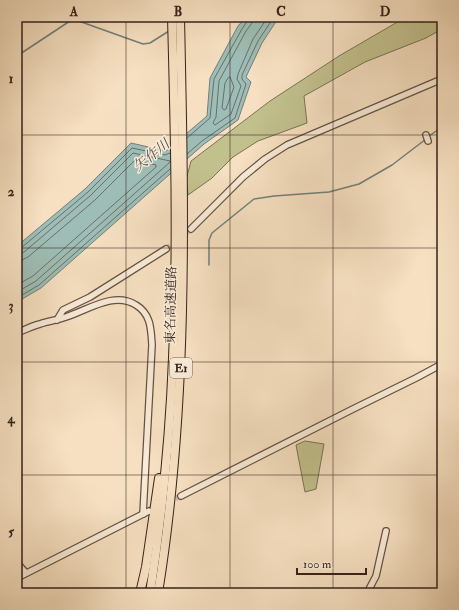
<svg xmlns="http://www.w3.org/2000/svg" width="459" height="610" font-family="'IM FELL Double Pica','Noto Serif JP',serif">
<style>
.green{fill:#c2c18e;stroke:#7b7254}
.water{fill:#9dbdb6;stroke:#737f78}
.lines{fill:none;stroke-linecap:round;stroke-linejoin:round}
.shore{stroke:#687068;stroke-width:1}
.stream{stroke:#737f78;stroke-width:1.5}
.minor-tunnel{stroke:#cfbaa0;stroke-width:5.5;stroke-dasharray:5.5 3;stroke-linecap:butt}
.minor-casing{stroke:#645244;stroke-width:8}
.highway-casing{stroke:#34221a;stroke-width:10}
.minor{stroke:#f9ebd7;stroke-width:5.5}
.highway{stroke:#f6e0c1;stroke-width:8}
.grid{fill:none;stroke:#34221a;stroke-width:1;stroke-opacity:0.55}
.labels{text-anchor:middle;stroke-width:3;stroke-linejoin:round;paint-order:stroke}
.shield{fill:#f9ebd7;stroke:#6f5e53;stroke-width:1}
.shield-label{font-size:12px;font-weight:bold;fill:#34221a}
.street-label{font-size:13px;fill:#34221a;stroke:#f9ebd7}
.water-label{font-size:14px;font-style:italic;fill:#545049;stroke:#f9ebd7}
.neatline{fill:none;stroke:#34221a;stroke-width:1.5}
.grid-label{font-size:13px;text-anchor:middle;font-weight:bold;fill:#34221a}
</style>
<rect width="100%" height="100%" fill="#f6e0c1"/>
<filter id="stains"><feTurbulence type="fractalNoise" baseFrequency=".005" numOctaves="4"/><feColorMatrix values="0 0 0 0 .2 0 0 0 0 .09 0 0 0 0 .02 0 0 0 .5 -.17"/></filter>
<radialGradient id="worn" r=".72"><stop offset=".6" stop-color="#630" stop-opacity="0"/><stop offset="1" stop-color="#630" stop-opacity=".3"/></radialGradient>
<!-- green -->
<g class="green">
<polygon points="406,17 442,17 442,29 426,38 365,62 304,96 307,123 258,141 233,157 212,178 188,195 186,180 191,161 270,101 339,56"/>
<polygon points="305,441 324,444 316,489 305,492 296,445"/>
</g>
<!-- water -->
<polygon class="water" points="246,17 279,17 262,43 246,77 251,82 238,120 204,144 41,288 17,302 17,246 85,189 131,143 166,151 207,116 210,78 238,26"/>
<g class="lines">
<!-- shore -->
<g class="shore">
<polyline points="254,17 252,23 246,31 219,81 216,117 213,123 215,125 231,114 241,86 237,79 238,74 253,39 268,17"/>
<polygon points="230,77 234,87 226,109 224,110 222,108 225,83 228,78"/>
<polyline points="187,138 210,118 214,79 242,29 248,20 249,17"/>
<polyline points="187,154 202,141 235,118 246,84 242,79 242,75 258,41 274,17"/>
<polyline points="17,249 21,248 88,192 132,148 165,155 170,153"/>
<polyline points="17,254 24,252 91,195 133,153 170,161 169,163 36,281 17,292"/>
<polyline points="17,260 22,260 28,257 95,200 135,160 156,165 156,167 33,276 17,285"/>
<polyline points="17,298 39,285 170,169"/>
</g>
<!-- stream -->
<g class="stream">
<polyline points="184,21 191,17"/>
<polyline points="17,56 73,19 143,44 150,43 169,31"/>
<polyline points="429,136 442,127"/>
<polyline points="209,265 209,240 212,233 254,199 274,196 329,192 359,184 392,165 426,139"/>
</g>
<!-- minor-tunnel -->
<g class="minor-tunnel">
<polyline points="166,249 191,229"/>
<polyline points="168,502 181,496"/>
</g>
<!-- minor casing -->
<g class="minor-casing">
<g id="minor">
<polyline points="426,135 428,141"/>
<polyline points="191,229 243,177 265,159 287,145 442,79"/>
<polyline points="57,320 63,310 90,297 166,249"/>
<path d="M17,333C24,330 32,326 40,324C48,321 58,320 66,317C88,310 114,291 136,305C151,314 151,329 152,345L143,514"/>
<polyline points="181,496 353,409 416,378 442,364"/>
<polyline points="17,563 26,573"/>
<polyline points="17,578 149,511"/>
<polyline points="367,593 376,576 386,531"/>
</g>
</g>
<!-- highway casing -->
<g class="highway-casing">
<g id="highway">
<polyline points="140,593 146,567 159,478"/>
<path d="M150,593C162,515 170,437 173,358C178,245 175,131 172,17"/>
<path d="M158,593C189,402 184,209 180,17"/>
</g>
</g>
<!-- minor -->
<use href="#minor" class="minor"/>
<!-- highway -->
<use href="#highway" class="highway"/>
</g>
<!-- grid -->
<path class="grid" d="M126,17V593M230,17V593M333,17V593M17,135H442M17,248H442M17,362H442M17,475H442"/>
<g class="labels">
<!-- shield labels -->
<rect class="shield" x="170" y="358" width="22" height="20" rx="3"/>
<g class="shield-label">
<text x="181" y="372">E1</text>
</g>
<!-- street labels -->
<g class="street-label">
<text transform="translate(170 305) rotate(-89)" y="5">東名高速道路</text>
</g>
<!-- water labels -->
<g class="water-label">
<text transform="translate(151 155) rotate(-39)" y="5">矢作川</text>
</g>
</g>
<!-- margin -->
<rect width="459" height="610" fill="none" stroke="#f6e0c1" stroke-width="44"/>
<!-- scale -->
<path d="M297 568v6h69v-6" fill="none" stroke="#34221a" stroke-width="2"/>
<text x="303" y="568" font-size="12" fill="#34221a" stroke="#f9ebd7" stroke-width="3" paint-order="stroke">100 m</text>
<rect x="22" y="22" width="415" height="566" class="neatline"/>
<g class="grid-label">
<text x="74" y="16">A</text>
<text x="178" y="16">B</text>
<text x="281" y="16">C</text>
<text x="385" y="16">D</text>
<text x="11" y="83">1</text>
<text x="11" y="196">2</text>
<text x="11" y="310">3</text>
<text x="11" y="423">4</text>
<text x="11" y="536">5</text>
</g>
<rect width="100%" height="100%" filter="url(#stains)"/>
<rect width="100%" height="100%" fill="url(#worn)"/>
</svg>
